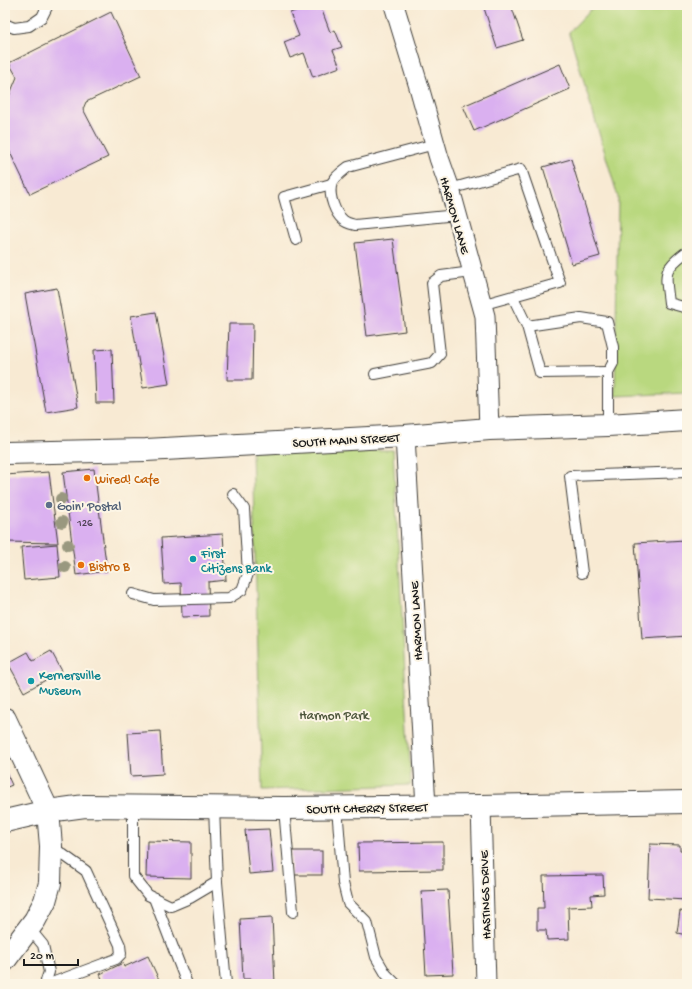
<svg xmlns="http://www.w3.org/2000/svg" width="692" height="989" font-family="'Gochi Hand',sans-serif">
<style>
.green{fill:#b9d87f;stroke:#6a7a4e}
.building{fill:#dab0f0}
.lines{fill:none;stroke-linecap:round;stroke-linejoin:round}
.lane-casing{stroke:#3d3b37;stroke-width:12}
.street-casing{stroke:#3d3b37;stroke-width:21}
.secondary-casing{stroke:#3d3b37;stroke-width:24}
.primary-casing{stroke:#3d3b37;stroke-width:24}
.lane{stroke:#fff;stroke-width:10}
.street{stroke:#fff;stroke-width:19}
.secondary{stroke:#fff;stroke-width:22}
.primary{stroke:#fff;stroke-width:22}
.tree{fill:#99987f}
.food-dot{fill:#e8710a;stroke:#fcf5e5;stroke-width:1.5}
.service-dot{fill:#5c6f8a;stroke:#fcf5e5;stroke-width:1.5}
.culture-dot{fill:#0f9aa8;stroke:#fcf5e5;stroke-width:1.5}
.labels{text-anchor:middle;stroke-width:4;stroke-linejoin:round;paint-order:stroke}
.number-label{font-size:11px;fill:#4c4151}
.street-label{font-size:13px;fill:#1c1c1c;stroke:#fcf5e5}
.food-label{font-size:13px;fill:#c56008;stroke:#fcf5e5;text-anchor:start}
.service-label{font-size:13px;fill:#4e5e75;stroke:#fcf5e5;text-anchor:start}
.culture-label{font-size:13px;fill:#0d838f;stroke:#fcf5e5;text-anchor:start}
.park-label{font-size:13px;fill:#4b543a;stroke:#fcf5e5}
</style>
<rect width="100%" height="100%" fill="#fcf5e5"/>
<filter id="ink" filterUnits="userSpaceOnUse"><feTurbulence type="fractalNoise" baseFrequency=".025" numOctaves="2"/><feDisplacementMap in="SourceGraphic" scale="8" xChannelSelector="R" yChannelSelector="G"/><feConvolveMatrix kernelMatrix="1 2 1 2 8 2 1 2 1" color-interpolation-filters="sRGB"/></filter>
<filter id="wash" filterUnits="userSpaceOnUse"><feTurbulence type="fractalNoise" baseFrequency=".012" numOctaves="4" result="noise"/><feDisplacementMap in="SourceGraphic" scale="16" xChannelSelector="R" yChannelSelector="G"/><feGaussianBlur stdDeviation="0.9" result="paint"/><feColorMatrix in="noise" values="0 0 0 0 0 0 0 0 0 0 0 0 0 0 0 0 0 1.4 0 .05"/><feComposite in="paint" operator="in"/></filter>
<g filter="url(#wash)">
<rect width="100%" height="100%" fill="#f8ead3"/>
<!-- green -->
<g class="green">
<polygon points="595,5 687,5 687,393 615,396 618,197 569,32"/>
<polygon points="393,450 411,785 262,790 252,451"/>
</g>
<g id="blocks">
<!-- building -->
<g class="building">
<polygon points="311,5 320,5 330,32 335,30 342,47 333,50 340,67 313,77 304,53 290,58 284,42 299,36 290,13"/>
<polygon points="483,5 511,5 523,40 497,48"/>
<polygon points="111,12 141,76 86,102 83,109 108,157 30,194 5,142 5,106 17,77 9,63"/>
<polygon points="560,64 570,89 474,131 463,106"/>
<polygon points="571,159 600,256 572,264 543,167"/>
<polygon points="393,239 405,331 367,336 355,243"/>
<polygon points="57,288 78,407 46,412 25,294"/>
<polygon points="156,312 169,384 143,388 131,316"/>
<polygon points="229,324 253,324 252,380 227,380"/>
<polygon points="112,349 114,403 96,403 94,350"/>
<polygon points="94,469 107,571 76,575 63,472"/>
<polygon points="49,472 58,543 5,542 5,475"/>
<polygon points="223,534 226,580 208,582 209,616 182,617 181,583 164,584 161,538"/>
<polygon points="685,540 687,573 687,636 642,639 635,543"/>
<polygon points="57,544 60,577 24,580 21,547"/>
<polygon points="51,651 62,671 24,692 8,663 28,652 33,661"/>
<polygon points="160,731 163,774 131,776 128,733"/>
<polygon points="5,770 12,785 5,788"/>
<polygon points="269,829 273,872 249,874 245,830"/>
<polygon points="147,841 191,842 191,878 146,877"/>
<polygon points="443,842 443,870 359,871 358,843"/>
<polygon points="650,844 680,845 680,850 687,851 687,900 648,898"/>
<rect x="291" y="851" width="31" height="24"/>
<polygon points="603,875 604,894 591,895 592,906 568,907 569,939 547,940 546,930 537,930 537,908 544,908 543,876"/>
<polygon points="448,890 453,974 426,975 421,891"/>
<polygon points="680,911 687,912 687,935 677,933"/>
<polygon points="272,917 275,984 251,984 251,979 243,979 240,919"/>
<polygon points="148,956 161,984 104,984 100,974 123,963 124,967"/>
</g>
</g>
</g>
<g filter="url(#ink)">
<use href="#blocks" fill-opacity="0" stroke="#3d3b37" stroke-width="1"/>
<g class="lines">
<!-- lane casing -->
<g class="lane-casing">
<g id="lane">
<polyline points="5,24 14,28 29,26 42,17 48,5"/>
<path d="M435,144L348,167C342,172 333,178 331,186C329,197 335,213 343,220C346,223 351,224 355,225L457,215"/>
<polyline points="450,189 521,169 560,283 481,305"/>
<polyline points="296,240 284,197 331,184"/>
<path d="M687,253H685C661,271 666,275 669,303L687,308"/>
<polyline points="513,297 527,326 540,373 608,372 608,425"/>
<polyline points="527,326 581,318 607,322 613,347 613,363 608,372"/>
<polyline points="375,374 432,363 440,354 432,283 441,276 472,272"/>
<polyline points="582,573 570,476 687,472"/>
<polyline points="133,594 154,600 229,598 242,590 248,574 244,509 233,494"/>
<polyline points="133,807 133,876 148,895 171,906 190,898 217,882 214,808"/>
<polyline points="337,807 343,883 348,903 367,922 376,957 386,974 396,984"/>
<polyline points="284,808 293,912"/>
<polyline points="217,882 226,984"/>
<polyline points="154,898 187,984"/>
<polyline points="29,928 43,945 49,972 45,984"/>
<polyline points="49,984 116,959 121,954 120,945 86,871 51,846"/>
</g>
</g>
<!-- street casing -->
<g class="street-casing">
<g id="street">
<polyline points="394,5 419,87 439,158 450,189 485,316 489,429"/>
<polyline points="405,436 426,807"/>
<polyline points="481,806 486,984"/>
</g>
</g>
<!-- secondary casing -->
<g class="secondary-casing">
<polyline id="secondary" points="5,821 48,811 85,806 284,808 481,806 687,802"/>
</g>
<!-- primary casing -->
<g class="primary-casing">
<g id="primary">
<polyline points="5,453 146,450 405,436 489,429 608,425 687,420"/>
<polyline points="5,719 48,811 51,846 50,883 45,901 35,920 5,960"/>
</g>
</g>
<!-- lane -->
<use href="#lane" class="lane"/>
<!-- street -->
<use href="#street" class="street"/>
<!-- secondary -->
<use href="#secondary" class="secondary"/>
<!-- primary -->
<use href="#primary" class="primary"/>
</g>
<!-- trees -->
<g class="tree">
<circle cx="61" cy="499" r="6"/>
<circle cx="62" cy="522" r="6"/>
<circle cx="68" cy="545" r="6"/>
<circle cx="65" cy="567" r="6"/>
</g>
</g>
<!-- markers -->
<g class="food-dot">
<circle cx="87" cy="478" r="4"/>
<circle cx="81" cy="565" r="4"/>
</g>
<circle class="service-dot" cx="49" cy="505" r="4"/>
<g class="culture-dot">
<circle cx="193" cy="559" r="4"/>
<circle cx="31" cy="681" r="4"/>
</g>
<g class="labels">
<!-- number labels -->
<g class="number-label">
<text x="85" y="526">126</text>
</g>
<!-- street labels -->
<g class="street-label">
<text transform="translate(456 215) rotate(74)" y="5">HARMON LANE</text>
<text transform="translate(346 439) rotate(-3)" y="5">SOUTH MAIN STREET</text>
<text transform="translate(415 621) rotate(-93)" y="5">HARMON LANE</text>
<text transform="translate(367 807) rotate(-1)" y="5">SOUTH CHERRY STREET</text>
<text transform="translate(484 895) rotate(-92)" y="5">HASTINGS DRIVE</text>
</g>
<!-- food labels -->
<g class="food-label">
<text x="95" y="483">Wired! Cafe</text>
<text x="89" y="570">Bistro B</text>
</g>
<!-- service labels -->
<g class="service-label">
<text x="57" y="510">Goin' Postal</text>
</g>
<!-- culture labels -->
<g class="culture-label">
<text x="201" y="557">First<tspan x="201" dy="15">Citizens Bank</tspan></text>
<text x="39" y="679">Kernersville<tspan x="39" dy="15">Museum</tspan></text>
</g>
<!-- park labels -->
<g class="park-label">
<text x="334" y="719">Harmon Park</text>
</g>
</g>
<!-- margin -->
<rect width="692" height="989" fill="none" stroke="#fcf5e5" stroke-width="20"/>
<!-- scale -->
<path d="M24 959v6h54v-6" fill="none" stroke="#1c1c1c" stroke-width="2"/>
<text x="30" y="959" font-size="12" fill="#1c1c1c" stroke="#fcf5e5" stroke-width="3" paint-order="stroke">20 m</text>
</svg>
